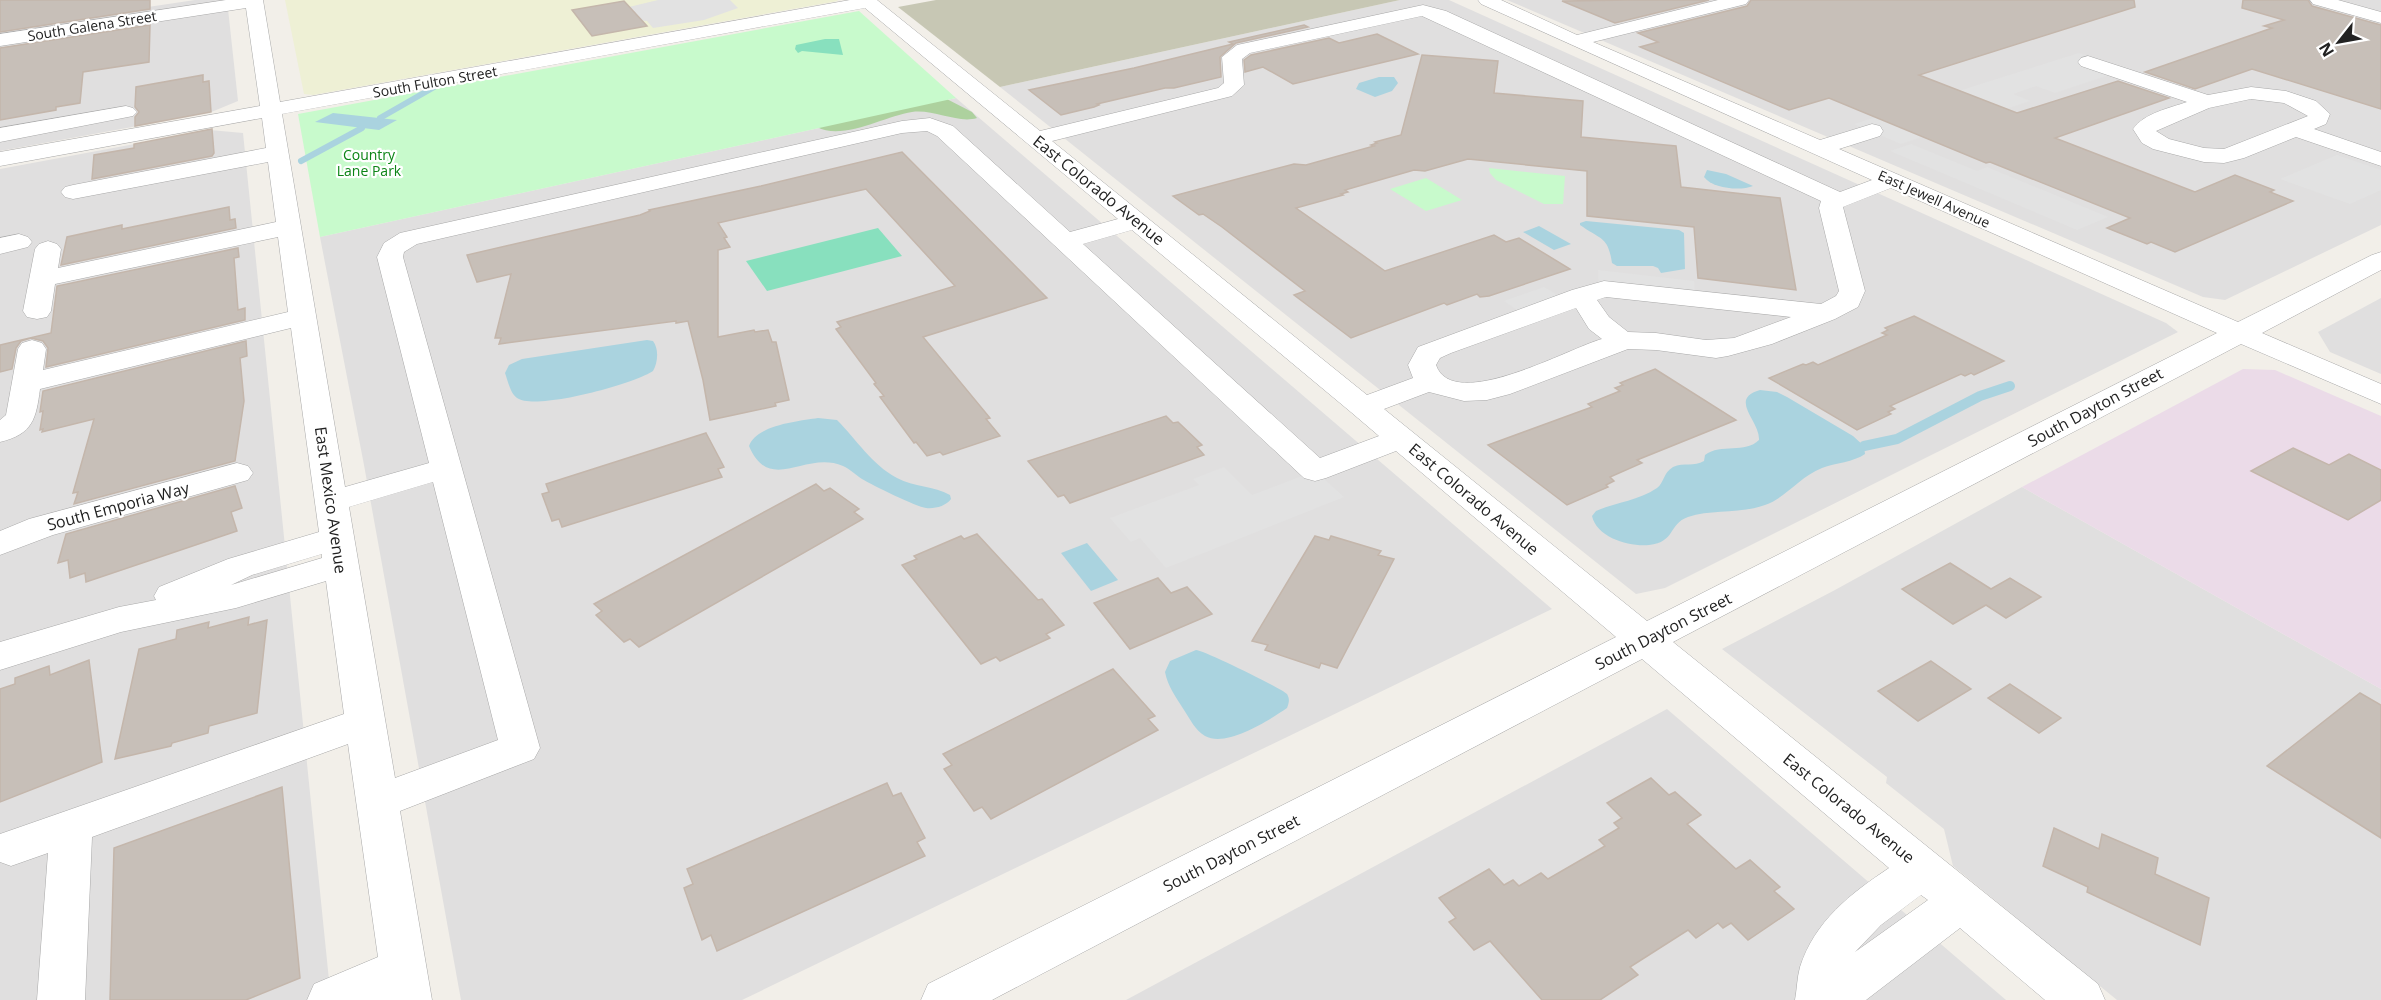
<svg xmlns="http://www.w3.org/2000/svg" width="2381" height="1000" font-family="'Open Sans',sans-serif">
<style>
.residential{fill:#e0dfdf}
.industrial{fill:#ebdbe8}
.construction{fill:#c7c7b4}
.farmland{fill:#eef0d5}
.forest{fill:#add19e}
.park{fill:#c8facc}
.pitch{fill:#88e0be}
.parking{fill:#e2e2e2}
.water{fill:#aad3df}
.lines{fill:none;stroke-linecap:round;stroke-linejoin:round}
.stream-far1{stroke:#aad3df;stroke-width:6}
.stream{stroke:#aad3df;stroke-width:10}
.building{fill:#c7bfb8;stroke:#c4b6ab;stroke-width:1.5}
.minor-casing{stroke:#a9a9a9;stroke-width:1}
.minor{fill:#fff;fill-rule:evenodd}
.labels{text-anchor:middle;stroke-width:4.5;stroke-linejoin:round;paint-order:stroke}
.far-street-label{font-size:14px;fill:#222;stroke:#fff}
.far-park-label{font-size:14px;fill:#0c8416;stroke:#fff}
.street-label{font-size:16px;fill:#222;stroke:#fff}
</style>
<rect width="100%" height="100%" fill="#f2efe9"/>
<!-- residential -->
<g class="residential">
<polygon points="195,0 227,0 238,101 209,113 0,151 0,29"/>
<polygon points="1400,0 1449,0 2166,323 2178,332 1665,588 1636,594 1000,87"/>
<polygon points="1507,0 2381,0 2381,225 2225,300 2203,297"/>
<polygon points="956,98 1552,609 742,1000 461,1000 364,465 320,237"/>
<polygon points="210,130 243,133 331,1000 0,1000 0,169"/>
<polygon points="2381,298 2381,374 2330,352 2318,332"/>
<polygon points="2022,487 2381,689 2381,1000 2117,1000 1953,866 1944,829 1886,783 1887,777 1722,649 1835,590"/>
<polygon points="1667,709 2006,1000 1126,1000"/>
</g>
<!-- industrial -->
<polygon class="industrial" points="2243,369 2275,370 2381,416 2381,689 2022,487"/>
<!-- construction -->
<polygon class="construction" points="936,0 1400,0 1000,87 898,7"/>
<!-- farmland -->
<polygon class="farmland" points="285,0 837,0 838,1 313,95 304,94"/>
<!-- forest -->
<path class="forest" d="M941,96L972,112L977,118C958,124 934,109 912,112C885,116 843,141 817,127Z"/>
<!-- park -->
<g class="park">
<polygon points="859,11 956,98 320,237 298,114"/>
<polygon points="1489,168 1565,176 1563,204 1544,204 1496,180 1490,173"/>
<polygon points="1426,178 1462,200 1426,211 1390,189"/>
</g>
<!-- pitch -->
<g class="pitch">
<polygon points="825,39 839,39 843,55 802,51 798,53 795,49 796,45"/>
<polygon points="878,228 902,256 767,291 746,261"/>
</g>
<!-- parking -->
<g class="parking">
<polygon points="658,0 730,0 738,8 704,20 653,28 647,21 635,20 629,7"/>
<polygon points="2079,53 2127,69 2055,93 2036,86 2013,94 2030,101 1901,144 1854,124"/>
<polygon points="1911,144 1977,171 1987,167 2108,217 2077,230 1890,151"/>
<polygon points="2337,155 2381,170 2381,190 2350,204 2280,179"/>
<polygon points="1598,270 1694,281 1695,299 1599,290"/>
<polygon points="1544,287 1567,301 1526,316 1504,301"/>
<polygon points="1224,467 1252,495 1315,471 1344,497 1166,568 1140,538 1131,542 1110,518 1199,485 1193,479"/>
</g>
<!-- water -->
<g class="water">
<polygon points="1379,77 1394,77 1398,83 1392,91 1375,97 1356,89 1359,83"/>
<polygon points="333,113 397,120 379,130 315,122"/>
<path d="M1707,170L1726,174L1753,186C1741,191 1713,189 1704,177Z"/>
<path d="M1586,221L1679,230L1684,233L1685,269L1661,273L1658,268L1653,266H1617L1612,263C1608,236 1601,240 1580,225V223Z"/>
<polygon points="1539,226 1571,244 1554,250 1523,232"/>
<path d="M647,340L653,341C659,349 658,362 653,371C634,384 536,411 517,398C510,393 508,381 505,373L509,365L522,359Z"/>
<path d="M1760,390L1777,392L1787,397L1853,436L1864,446L1865,454C1854,462 1835,463 1822,468C1799,477 1786,498 1765,505C1740,514 1712,509 1688,517C1668,524 1676,542 1649,545C1630,547 1597,538 1592,516L1596,511C1616,502 1638,501 1657,488C1664,483 1663,473 1673,467C1684,462 1694,467 1704,461L1705,455C1721,443 1745,454 1759,440C1760,421 1728,399 1760,390Z"/>
<path d="M818,418L837,420C857,440 871,464 897,478C914,487 934,486 950,495L951,499C946,506 935,509 926,508C917,507 872,485 862,479C856,475 850,469 843,466C805,450 770,495 749,446C756,425 799,421 818,418Z"/>
<polygon points="1087,543 1118,580 1091,591 1061,553"/>
<path d="M1196,650C1203,650 1283,689 1287,694C1290,699 1289,703 1287,708C1269,720 1227,748 1205,736C1195,730 1190,719 1184,710C1176,697 1168,687 1165,672L1170,661Z"/>
</g>
<g class="lines">
<!-- stream-far1 -->
<g class="stream-far1">
<polyline points="380,118 436,86"/>
<polyline points="301,161 362,128"/>
</g>
<!-- stream -->
<polyline class="stream" points="1864,446 1897,439 1980,396 2010,386"/>
</g>
<!-- building -->
<g class="building">
<polygon points="0,0 150,0 150,9 0,32"/>
<polygon points="1633,0 1709,0 1615,23 1562,1"/>
<polygon points="1751,0 2134,0 2135,7 1919,75 2017,113 2118,81 2169,98 2055,138 2195,192 2235,175 2274,190 2270,192 2293,201 2175,252 2151,242 2147,244 2107,228 2130,218 1990,162 1986,163 1829,98 1789,110 1640,47 1658,42 1638,33 1747,6"/>
<polygon points="2243,0 2308,0 2312,6 2381,25 2381,109 2252,69 2195,89 2145,72 2272,28 2264,26 2284,20 2242,8"/>
<polygon points="624,1 647,26 592,36 572,10"/>
<polygon points="150,25 149,62 83,72 80,103 56,107 56,110 0,120 0,48"/>
<polygon points="1304,25 1308,27 1236,43 1220,57 1221,77 1174,88 1165,88 1097,104 1099,105 1094,107 1061,115 1029,90 1134,68 1233,44 1229,42"/>
<polygon points="1377,34 1418,54 1293,84 1263,67 1245,72 1244,60 1251,55 1329,38 1339,43"/>
<polygon points="1422,55 1498,61 1494,93 1583,101 1581,137 1676,146 1681,187 1780,198 1796,290 1698,278 1694,227 1587,216 1587,171 1468,159 1425,171 1414,170 1345,190 1348,192 1341,194 1343,195 1296,208 1385,271 1494,235 1506,242 1519,238 1570,269 1489,296 1480,297 1477,294 1447,305 1444,303 1351,338 1294,295 1305,291 1222,227 1203,214 1199,215 1173,196 1294,164 1306,165 1374,146 1371,145 1377,143 1375,142 1401,135"/>
<polygon points="203,75 203,82 209,81 211,112 135,126 135,117 139,112 135,107 136,87"/>
<polygon points="212,129 214,153 212,156 92,179 94,155 134,148 134,144"/>
<polygon points="902,152 1047,298 923,337 990,418 986,419 1000,436 943,455 940,452 927,456 916,442 914,443 880,397 884,396 874,384 876,383 836,329 841,327 837,322 955,286 866,189 718,223 727,237 724,238 730,247 718,250 718,337 754,330 755,332 768,330 772,342 776,342 789,400 775,403 776,406 710,420 703,380 688,321 676,323 676,321 499,344 501,338 495,338 511,274 477,282 467,255 640,215 650,211 649,210 761,186"/>
<polygon points="229,207 230,220 235,219 236,228 61,265 67,237 122,225 122,229"/>
<polygon points="238,248 239,257 234,258 238,310 245,308 245,320 46,367 48,348 43,341 31,338 21,341 16,348 12,369 0,372 0,345 51,333 57,286"/>
<polygon points="1914,316 2004,361 1974,375 1971,373 1965,376 1961,374 1890,406 1895,409 1888,412 1891,414 1857,430 1769,378 1803,364 1806,365 1813,362 1818,365 1887,335 1882,333 1888,330 1885,328"/>
<polygon points="246,341 247,356 240,358 244,401 235,461 74,504 78,492 73,493 94,419 42,432 43,429 40,430 43,411 40,412 43,391"/>
<polygon points="1655,369 1736,420 1637,460 1642,463 1610,477 1614,481 1606,485 1608,487 1567,505 1488,445 1592,407 1588,404 1620,391 1615,388 1623,385 1620,383"/>
<polygon points="1166,416 1173,423 1178,422 1202,445 1197,447 1204,455 1070,503 1064,495 1058,497 1028,461"/>
<polygon points="706,433 724,467 718,469 722,477 562,527 559,519 552,521 542,494 549,492 546,484"/>
<polygon points="2293,448 2329,465 2349,454 2381,470 2381,500 2348,520 2251,471"/>
<polygon points="816,484 824,491 830,488 859,509 854,512 863,519 639,647 630,639 624,642 596,615 602,611 594,604"/>
<polygon points="235,486 242,508 231,512 237,531 86,582 85,573 70,578 68,560 58,563 66,534"/>
<polygon points="977,534 1038,600 1042,599 1064,625 1046,634 1050,638 1000,661 996,657 981,664 902,565 917,559 914,556 961,536 964,539"/>
<polygon points="1315,536 1329,540 1331,536 1381,551 1378,555 1394,559 1337,668 1321,663 1319,668 1265,650 1268,645 1252,641"/>
<polygon points="1950,563 1991,589 2010,578 2041,597 2006,618 1986,605 1953,624 1902,589"/>
<polygon points="1158,578 1171,593 1187,587 1212,614 1130,649 1094,603"/>
<polygon points="249,617 248,625 267,620 257,713 209,726 208,733 172,743 171,746 115,759 139,649 176,639 177,630 209,622 208,628"/>
<polygon points="89,660 102,762 0,802 0,689 15,684 15,678 49,666 50,675"/>
<polygon points="1931,661 1971,689 1918,721 1878,691"/>
<polygon points="1113,669 1155,716 1148,719 1158,730 991,819 982,807 974,811 944,769 952,765 943,754"/>
<polygon points="2010,684 2061,718 2039,733 1988,698"/>
<polygon points="2360,693 2381,705 2381,838 2267,766"/>
<polygon points="1651,778 1669,795 1675,792 1701,815 1687,824 1736,869 1750,860 1780,887 1774,891 1794,909 1748,940 1731,923 1723,928 1718,923 1696,938 1688,930 1630,967 1638,975 1600,1000 1542,1000 1490,941 1474,950 1449,922 1456,918 1439,898 1489,869 1504,885 1513,880 1519,886 1541,873 1548,879 1605,846 1599,840 1619,828 1614,823 1622,818 1607,803"/>
<polygon points="887,783 893,796 901,793 925,838 917,842 925,856 717,951 711,935 702,940 684,888 693,884 687,869"/>
<polygon points="282,787 300,978 246,1000 110,1000 114,848"/>
<polygon points="2054,828 2099,849 2102,834 2158,858 2155,874 2209,898 2200,945 2087,892 2088,887 2043,866"/>
</g>
<g class="lines">
<!-- minor casing -->
<g class="minor-casing">
<g id="minor">
<path d="M226,0H263L280,102L850,0H877L1040,131L1218,88L1224,83L1222,57L1237,45L1423,5L1446,11L1840,192L1872,180L1481,4L1478,0H1501L1577,35L1718,0H1749L1746,4L1593,42L1820,140L1872,124L1880,126L1883,131L1880,136L1839,149L2238,322L2372,255L2381,252V270L2262,333L2381,384V404L2241,344L1673,642L2098,984L2105,1000H2045L1960,928L1866,1000H1795C1797,989 1797,978 1800,967C1815,921 1850,894 1889,868L1642,659L992,1000H921L928,984L1616,637L1396,451L1326,478L1315,481L1304,478L937,136L927,131L902,133L417,244L404,252L403,257L540,748L534,759L400,811L432,1000H307L314,984L378,957L348,744L92,837L85,1000H37L48,853L11,866L0,862V834L344,714L326,581L236,608L121,632L0,670V642L119,607L156,600L154,596L159,587L228,559L319,532L291,328L40,389C36,419 33,434 0,442V420L6,415L18,349L22,343L32,340L42,343L46,349L43,370L288,312L278,237L55,284L51,311L47,317L37,319L27,317L23,311L35,249L39,244L48,241L57,244L61,249L58,268L276,222L268,162L73,199L65,197L61,192L65,187L73,185L266,148L262,118L0,166V152L260,106L246,8L0,46V34ZM865,8L1118,219L1070,232L953,126L930,118L902,121L400,233L384,243L377,257L429,463L345,487L282,114ZM1422,16L1821,201L1819,208L1839,291L1836,296L1821,304L1604,281L1572,290L1418,347L1408,365L1413,378L1367,395L1052,141L1232,96L1244,85L1242,59L1250,53ZM1891,188L2217,333L1647,621L1384,409L1429,392L1464,401L1487,400L1510,394L1628,349L1656,350L1716,358L1728,356L1772,344L1835,319L1858,307L1865,291L1843,207ZM1132,230L1352,413L1379,436L1320,458L1083,244ZM1606,297L1791,317L1734,338L1706,340L1656,333L1628,332L1609,317L1597,300ZM1576,308L1589,329L1602,339C1571,347 1453,414 1436,365L1440,358L1451,353ZM433,482L498,740L395,778L349,507ZM322,554V558L231,585L252,575ZM1921,895L1928,900L1855,952L1881,925Z"/>
<polygon points="2310,0 2338,0 2381,12 2381,23 2313,4"/>
<path d="M2088,56L2208,95L2251,87L2286,91L2316,101L2330,114L2326,124L2314,129L2381,152V166L2296,137L2244,158L2224,163L2204,162L2153,149L2142,143L2133,129C2144,113 2170,108 2187,102L2081,66L2078,62L2081,58ZM2251,99L2284,103L2308,116L2224,149L2204,148L2169,139L2156,131L2209,108Z"/>
<polygon points="126,106 133,108 137,112 133,116 0,142 0,128"/>
<polygon points="19,234 28,237 32,242 28,247 0,254 0,238"/>
<polygon points="237,463 248,466 253,473 248,480 53,535 0,555 0,531 29,519"/>
</g>
</g>
<!-- minor -->
<use href="#minor" class="minor"/>
</g>
<g class="labels">
<!-- far-street labels -->
<g class="far-street-label">
<text transform="translate(92 26) rotate(-9)" y="5">South Galena Street</text>
<text transform="translate(435 82) rotate(-10)" y="5">South Fulton Street</text>
<text transform="translate(1934 199) rotate(24)" y="5">East Jewell Avenue</text>
</g>
<!-- far-park labels -->
<g class="far-park-label">
<text x="369" y="160">Country<tspan x="369" dy="16">Lane Park</tspan></text>
</g>
<!-- street labels -->
<g class="street-label">
<text transform="translate(1099 190) rotate(39)" y="6">East Colorado Avenue</text>
<text transform="translate(2095 407) rotate(-28)" y="6">South Dayton Street</text>
<text transform="translate(1474 499) rotate(40)" y="6">East Colorado Avenue</text>
<text transform="translate(331 500) rotate(82)" y="6">East Mexico Avenue</text>
<text transform="translate(118 506) rotate(-15)" y="6">South Emporia Way</text>
<text transform="translate(1663 631) rotate(-27)" y="6">South Dayton Street</text>
<text transform="translate(1849 808) rotate(39)" y="6">East Colorado Avenue</text>
<text transform="translate(1231 853) rotate(-27)" y="6">South Dayton Street</text>
</g>
</g>
<!-- north arrow -->
<g transform="translate(2339 42) rotate(239)" stroke="#ffffff" stroke-width="4.5" paint-order="stroke">
<path d="M0-4.5L10 22L0 15L-10 22Z" fill="#222222"/>
<text y="-9" font-size="16" font-weight="bold" text-anchor="middle" fill="#222222">N</text>
</g>
</svg>
